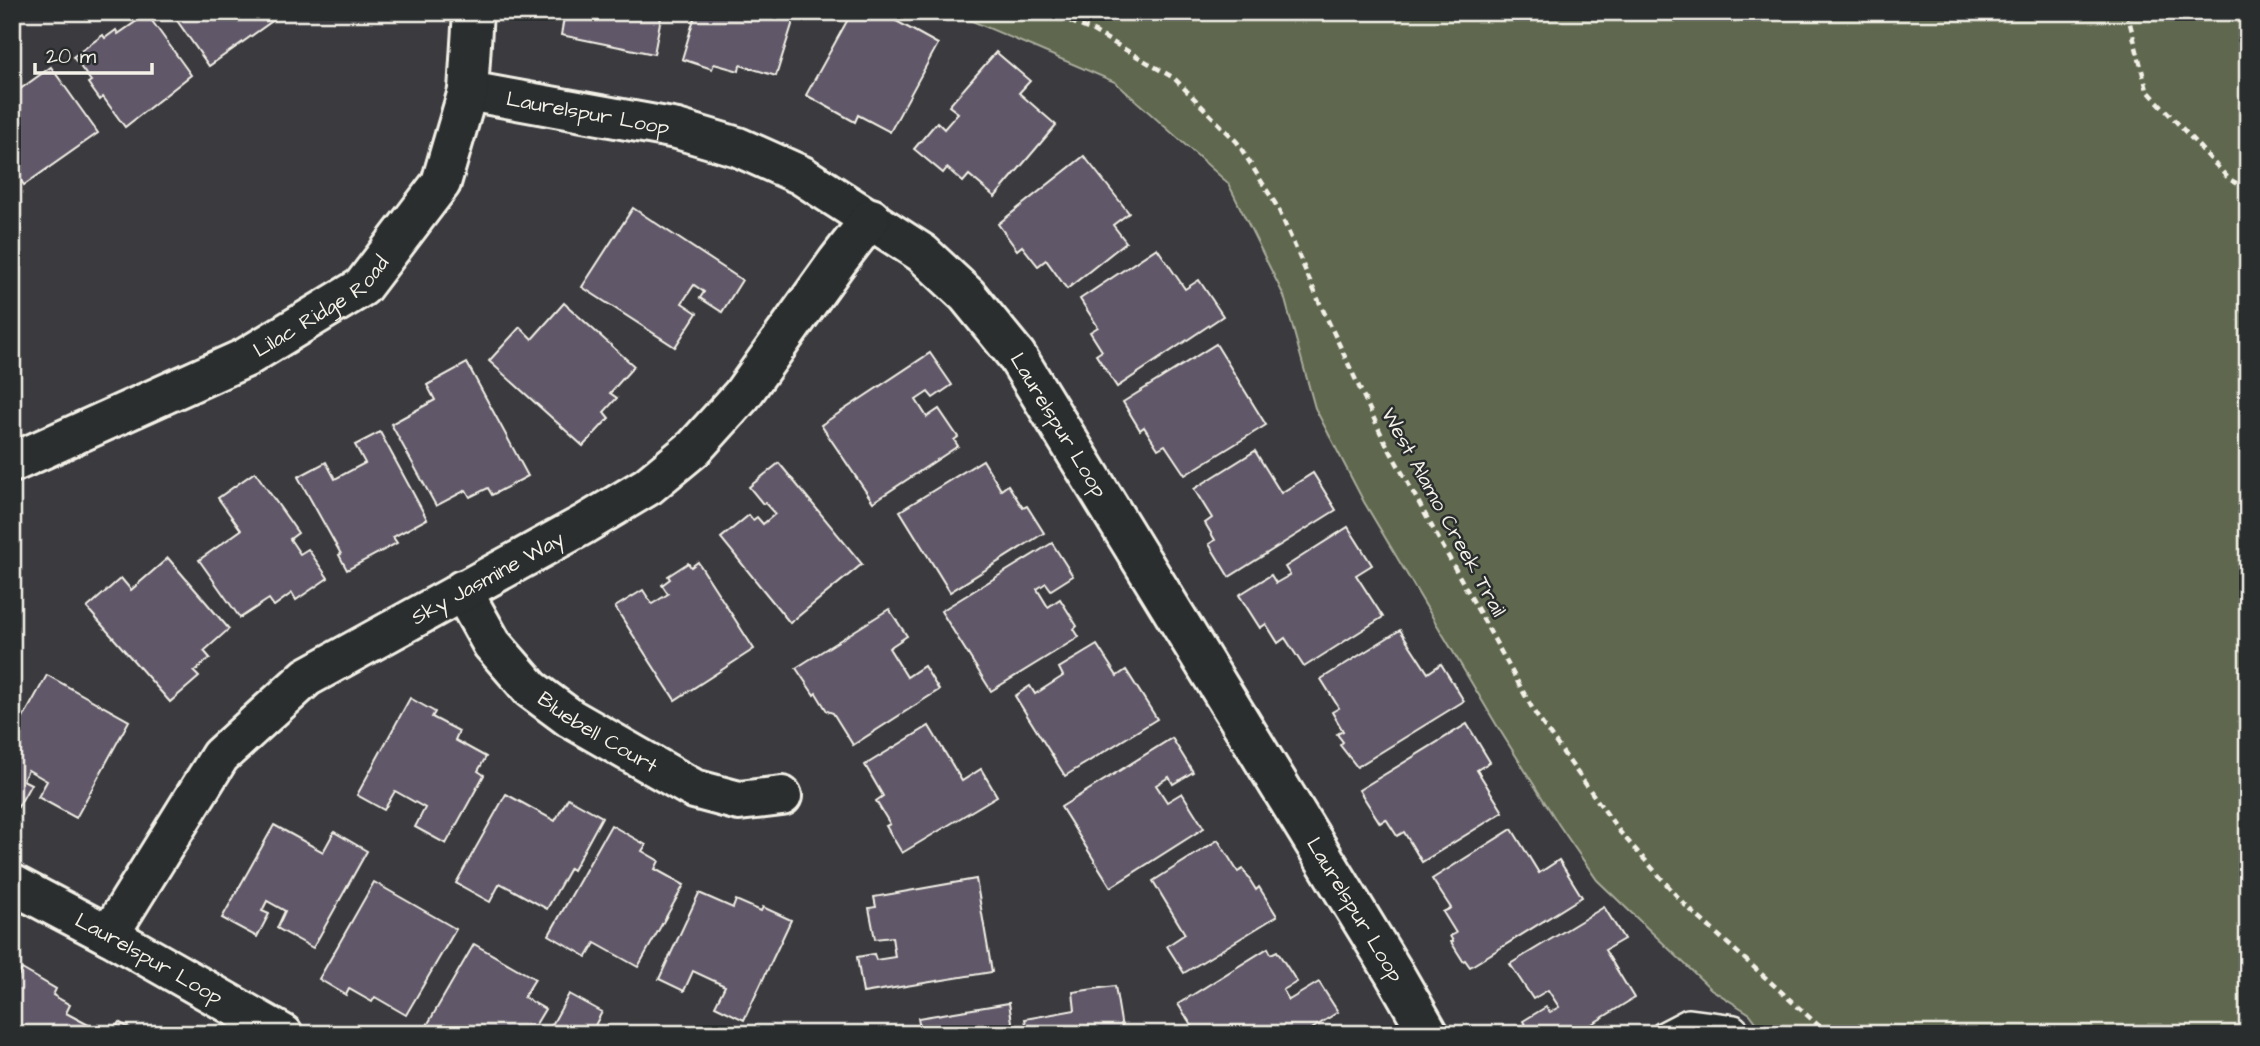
<svg xmlns="http://www.w3.org/2000/svg" width="2260" height="1046" font-family="'Architects Daughter',sans-serif">
<style>
.green{fill:#5f684f;stroke:#aaac9c;stroke-width:2}
.building{fill:#615868;stroke:#f4f1e8;stroke-width:2}
.lines{fill:none;stroke-linecap:round;stroke-linejoin:round}
.lane-casing{stroke:#f4f1e8;stroke-width:28}
.street-casing{stroke:#f4f1e8;stroke-width:44}
.path{stroke:#f4f1e8;stroke-width:4.5;stroke-dasharray:7 5;stroke-linecap:butt}
.lane{stroke:#2a2d2e;stroke-width:23}
.street{stroke:#2a2d2e;stroke-width:38}
.labels{text-anchor:middle;stroke-width:5;stroke-linejoin:round;paint-order:stroke}
.street-label{font-size:21px;fill:#f4f1e8;stroke:#2a2d2e}
</style>
<rect width="100%" height="100%" fill="#3a3a3f"/>
<filter id="ink" filterUnits="userSpaceOnUse"><feTurbulence type="fractalNoise" baseFrequency=".0143" numOctaves="2"/><feDisplacementMap in="SourceGraphic" scale="14" xChannelSelector="R" yChannelSelector="G"/><feConvolveMatrix kernelMatrix="1 2 1 2 8 2 1 2 1" color-interpolation-filters="sRGB"/></filter>
<g filter="url(#ink)">
<!-- green -->
<polygon class="green" points="951,12 2248,12 2248,1034 1765,1034 1750,1014 1711,989 1597,880 1559,825 1496,724 1364,502 1315,408 1284,296 1228,183 1115,82"/>
<!-- building -->
<g class="building">
<polygon points="171,12 285,12 209,66"/>
<polygon points="565,12 662,12 654,54 561,35"/>
<polygon points="696,12 796,12 776,76 740,65 739,71 714,64 712,69 682,59"/>
<polygon points="852,12 880,12 938,44 890,132 858,115 855,122 806,95"/>
<polygon points="147,14 191,75 125,127 103,97 100,100 88,83 91,81 73,57 103,35 105,38 116,30 118,34"/>
<polygon points="996,52 1030,81 1019,93 1056,125 995,197 969,175 963,182 947,168 943,173 914,149 937,122 944,129 958,113 949,106"/>
<polygon points="51,67 98,133 24,185 12,168 12,95"/>
<polygon points="1084,156 1129,213 1113,225 1126,242 1067,289 1046,260 1038,266 1022,246 1017,250 998,224"/>
<polygon points="633,208 742,280 722,312 700,298 704,292 694,285 682,303 697,313 675,347 582,287"/>
<polygon points="1157,248 1185,289 1199,280 1223,316 1117,387 1096,355 1102,351 1090,332 1098,327 1080,299"/>
<polygon points="564,303 634,366 610,393 617,398 604,412 609,418 583,446 489,361 520,327 532,339"/>
<polygon points="1216,344 1266,425 1185,475 1165,445 1158,449 1144,427 1140,430 1123,402"/>
<polygon points="930,353 952,385 933,398 928,392 916,400 927,417 939,409 958,437 954,440 958,446 873,502 821,425"/>
<polygon points="467,363 528,476 492,495 488,488 470,497 466,490 436,506 391,424 435,400 427,385"/>
<polygon points="380,432 427,519 393,537 397,543 347,570 339,555 341,554 298,477 326,462 335,479 365,463 355,445"/>
<polygon points="1255,451 1281,493 1313,473 1336,510 1229,577 1209,544 1215,540 1205,523 1212,518 1194,489"/>
<polygon points="983,460 1001,490 1008,485 1023,508 1027,506 1044,533 950,592 900,511"/>
<polygon points="779,463 862,564 790,623 721,538 749,515 753,520 757,517 763,524 775,514 765,503 763,504 749,487"/>
<polygon points="255,472 298,533 290,539 300,554 308,549 328,578 296,600 292,593 274,606 269,599 240,618 199,560 241,530 218,498"/>
<polygon points="1348,527 1372,565 1356,575 1383,617 1304,667 1285,638 1278,643 1266,624 1260,628 1239,595 1271,575 1276,583 1290,575 1285,567"/>
<polygon points="1052,543 1073,576 1051,590 1046,583 1037,589 1048,607 1060,599 1077,626 1074,629 1079,637 991,691 941,611"/>
<polygon points="168,558 229,629 204,651 210,658 194,672 199,677 170,702 87,608 121,578 131,590"/>
<polygon points="698,562 754,649 675,700 615,607 643,590 652,604 668,594 662,585 670,579 668,576 688,563 691,567"/>
<polygon points="889,609 907,636 889,648 907,677 924,666 939,690 853,745 833,713 827,711 816,693 814,695 796,668"/>
<polygon points="1400,630 1428,673 1441,664 1464,701 1357,767 1340,745 1343,742 1337,734 1343,731 1332,712 1339,708 1321,679"/>
<polygon points="1097,645 1117,676 1126,670 1157,719 1065,776 1015,696 1030,686 1035,694 1063,676 1059,668"/>
<polygon points="47,675 129,721 76,818 38,797 47,781 28,770 23,780 31,784 18,807 12,803 12,738"/>
<polygon points="410,698 435,712 432,717 459,731 455,740 486,757 478,771 484,775 446,844 415,827 425,808 395,791 384,810 357,795"/>
<polygon points="1467,724 1490,762 1477,770 1503,812 1422,862 1404,832 1397,836 1386,819 1380,823 1359,790"/>
<polygon points="929,726 962,781 981,769 997,796 902,853 886,826 890,824 876,801 883,796 865,765"/>
<polygon points="1172,738 1193,772 1173,784 1169,777 1156,785 1167,802 1182,793 1204,828 1111,887 1061,807"/>
<polygon points="506,794 555,821 568,798 602,817 573,870 570,868 547,909 500,883 490,902 456,883"/>
<polygon points="274,825 323,852 334,832 367,851 313,948 277,928 285,911 267,901 262,911 269,914 257,937 222,918"/>
<polygon points="611,825 646,845 642,851 659,861 655,869 684,885 638,967 595,943 587,957 549,935"/>
<polygon points="1512,829 1539,873 1559,860 1582,897 1470,967 1465,960 1463,961 1451,942 1453,941 1450,936 1456,933 1443,912 1451,908 1432,879"/>
<polygon points="1218,840 1238,872 1243,869 1256,890 1259,887 1277,916 1184,973 1167,946 1185,934 1153,881"/>
<polygon points="976,879 992,972 863,993 857,957 874,954 876,960 895,957 892,937 875,939 869,908 876,907 874,897"/>
<polygon points="374,882 456,929 406,1015 375,997 372,1002 349,989 346,995 319,979"/>
<polygon points="699,893 733,908 736,900 761,911 763,907 791,920 744,1020 715,1006 725,986 693,971 684,991 659,979"/>
<polygon points="1604,907 1624,939 1605,950 1634,998 1576,1034 1530,1034 1523,1021 1546,1007 1550,1012 1559,1007 1548,990 1533,999 1510,964"/>
<polygon points="474,944 535,979 524,997 545,1009 530,1034 422,1034"/>
<polygon points="1268,948 1271,954 1277,951 1297,982 1283,990 1289,1000 1319,982 1338,1012 1304,1034 1197,1034 1178,1004"/>
<polygon points="22,969 56,989 53,995 70,1005 66,1013 96,1029 93,1034 12,1034 12,987"/>
<polygon points="1115,986 1123,1034 1028,1034 1025,1019 1075,1010 1073,992"/>
<polygon points="569,994 602,1012 591,1033 592,1034 547,1034"/>
<polygon points="1009,1003 1014,1034 921,1034 918,1018"/>
<polygon points="119,1022 139,1034 112,1034"/>
</g>
<g class="lines">
<!-- lane casing -->
<g class="lane-casing">
<polyline id="lane" points="1663,1034 1688,1021 1734,1027 1741,1034"/>
</g>
<!-- street casing -->
<g class="street-casing">
<g id="street">
<path id="s1" d="M468,91L677,129L738,147L801,175L922,253L967,295L1016,355L1394,973L1429,1034"/>
<path id="s2" d="M12,463L245,358L362,287L441,183L468,91L473,12"/>
<path id="s3" d="M462,590L492,644L531,689L570,718L694,789L739,801L782,796"/>
<path id="s4" d="M12,884L109,935L283,1034"/>
<path id="s5" d="M109,935L220,756L307,677L583,525L648,486L694,448L742,395L837,262L871,218"/>
</g>
</g>
<!-- path -->
<g class="path">
<polyline points="1048,12 1095,32 1174,78 1237,142 1278,208 1317,297 1383,438 1536,715 1620,832 1686,906 1828,1034"/>
<polyline points="2127,12 2147,90 2229,179 2248,189"/>
</g>
<!-- lane -->
<use href="#lane" class="lane"/>
<!-- street -->
<use href="#street" class="street"/>
</g>
</g>
<g class="labels">
<!-- street labels -->
<g class="street-label">
<text dy="7" stroke="none"><textPath href="#s1" startOffset="122">Laurelspur Loop</textPath></text>
<text dy="7" stroke="none"><textPath href="#s2" startOffset="348">Lilac Ridge Road</textPath></text>
<text dy="7" stroke="none"><textPath href="#s1" startOffset="710">Laurelspur Loop</textPath></text>
<text transform="translate(1444 512) rotate(61)" y="7">West Alamo Creek Trail</text>
<text dy="7" stroke="none"><textPath href="#s5" startOffset="534">Sky Jasmine Way</textPath></text>
<text dy="7" stroke="none"><textPath href="#s3" startOffset="201">Bluebell Court</textPath></text>
<text dy="7" stroke="none"><textPath href="#s1" startOffset="1278">Laurelspur Loop</textPath></text>
<text dy="7" stroke="none"><textPath href="#s4" startOffset="156">Laurelspur Loop</textPath></text>
</g>
</g>
<!-- margin -->
<rect width="2260" height="1046" fill="none" stroke="#2a2d2e" stroke-width="42"/>
<rect x="21" y="21" width="2218" height="1004" fill="none" stroke="#f4f1e8" stroke-width="2.5" filter="url(#ink)"/>
<!-- scale -->
<path d="M35 63v10h117v-10" fill="none" stroke="#f4f1e8" stroke-width="3.5"/>
<text x="46" y="63" font-size="21" fill="#f4f1e8" stroke="#2a2d2e" stroke-width="5" paint-order="stroke">20 m</text>
</svg>
